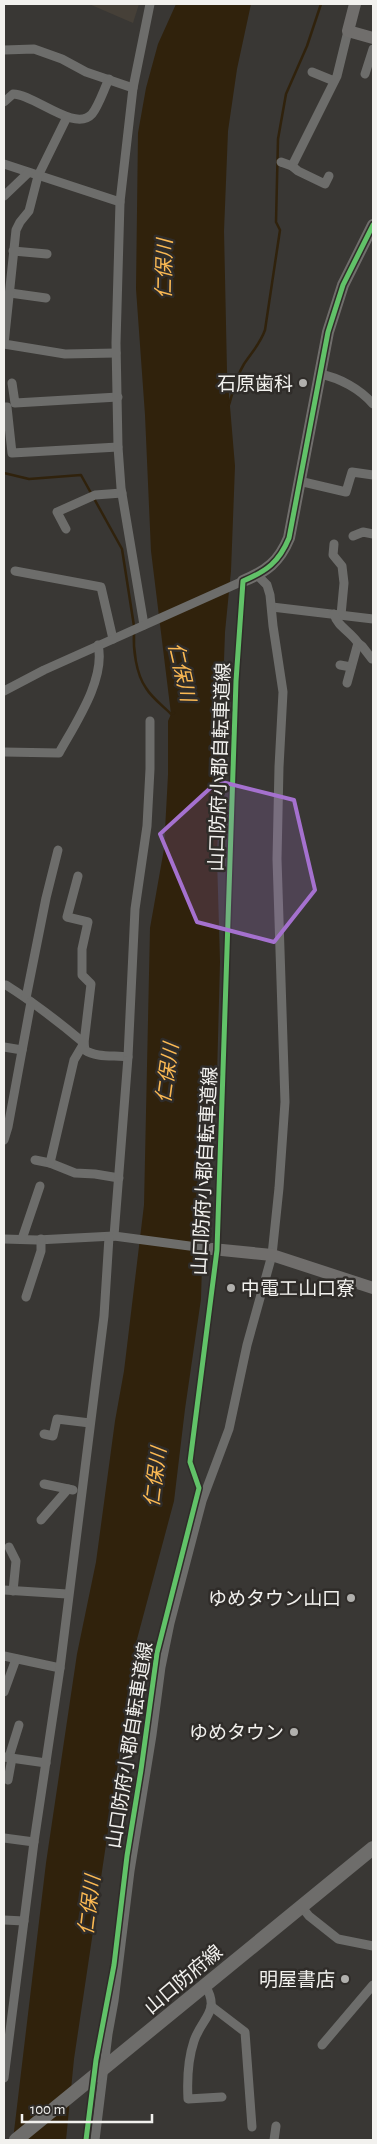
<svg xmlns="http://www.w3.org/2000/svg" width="377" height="2144" font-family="'Alegreya Sans','Noto Sans JP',sans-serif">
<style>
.built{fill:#464038}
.water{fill:#30220c}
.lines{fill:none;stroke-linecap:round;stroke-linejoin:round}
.stream{stroke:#30220c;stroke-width:2.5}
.street{stroke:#6d6d6b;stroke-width:9}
.secondary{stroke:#706e6c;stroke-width:12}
.primary{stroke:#6e6d6b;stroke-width:14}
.cycleway-casing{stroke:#2f2c29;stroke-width:8}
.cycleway{stroke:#61c268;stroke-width:5}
.marked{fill:#a571cf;fill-opacity:0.2;stroke:#a571cf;stroke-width:4;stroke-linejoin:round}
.poi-dot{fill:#b1b0ad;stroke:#2f2c29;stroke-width:2}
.labels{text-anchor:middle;stroke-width:5;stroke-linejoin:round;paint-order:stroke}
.poi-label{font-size:19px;fill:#f2f1ee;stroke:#2f2c29;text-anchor:end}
.street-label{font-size:19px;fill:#f2f1ee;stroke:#2f2c29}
.water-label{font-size:20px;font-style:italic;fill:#fbb953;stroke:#2f2c29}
</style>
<rect width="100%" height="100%" fill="#393734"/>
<!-- built -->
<polygon class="built" points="89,4 139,4 133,23"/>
<!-- water -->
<polygon class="water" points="176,4 251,4 237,69 228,131 224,231 227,371 235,466 231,571 225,632 217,858 220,962 217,1076 204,1193 201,1299 185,1409 174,1501 136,1643 74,2059 66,2140 13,2140 46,1863 77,1654 96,1562 115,1421 124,1371 144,1205 150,928 164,849 168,775 168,721 171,714 151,551 145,415 136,289 138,133 146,88 158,44"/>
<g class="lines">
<!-- stream -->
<g class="stream">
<path d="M229,405C233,391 236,377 244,364C252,352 260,344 265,330L280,230L276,222L278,139L286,94L307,46L321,4"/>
<polyline points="4,473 29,479 81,475 122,549 134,626"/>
<path d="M134,632C133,649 136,674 146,688C152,698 163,706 171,714L174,713"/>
</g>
<!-- street -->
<g class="street">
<polyline points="4,50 34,49 62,59 86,72 133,88"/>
<polyline points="312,72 334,81"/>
<polyline points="365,74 373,49"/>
<path d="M4,102L13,94C34,94 75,133 92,114C99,105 104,89 109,79"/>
<polyline points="281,162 292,166"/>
<polyline points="4,164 120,202"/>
<polyline points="329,176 325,184 298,171 292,166 337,76 348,31"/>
<polyline points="4,196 28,173"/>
<polyline points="13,251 47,254"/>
<polyline points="10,293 46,298"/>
<polyline points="4,344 16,230 20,222 29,211 38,176 67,117"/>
<polyline points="4,344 65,354 116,353"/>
<path d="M320,374C340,378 360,389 373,404"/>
<polyline points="12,383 15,403 118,397"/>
<polyline points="4,407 7,407 12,453 118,447"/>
<polyline points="299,481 346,492 352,472 373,475"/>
<polyline points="66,529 57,512 95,495 122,493"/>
<polyline points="353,536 363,532 373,534"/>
<polyline points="334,544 333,555 342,566 344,583 341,615"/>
<polyline points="15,571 101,587 113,639"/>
<polyline points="272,607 373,619"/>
<path d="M334,614C337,626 351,632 358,643L347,683"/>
<polyline points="144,625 121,488 118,447 116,343 120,202 133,88 150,4"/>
<polyline points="358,643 362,646 372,659"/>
<polyline points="340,665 351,667"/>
<polyline points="4,691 44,670 243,581"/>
<path d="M4,752L59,753C75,724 106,679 98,645"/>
<path d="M6,985C33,1002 59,1022 84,1043L85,1050C96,1058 115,1055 128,1057"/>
<polyline points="26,998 46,898 58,850"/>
<polyline points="4,1047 22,1050"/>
<polyline points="4,1140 8,1127 31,1002"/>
<polyline points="35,1160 50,1163 75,1173 95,1174 119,1178"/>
<polyline points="50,1163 74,1060 84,1043 91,984 82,975 82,949 88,922 67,917 78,876"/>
<polyline points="114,1236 128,1057 135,909 147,826 150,769 150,721"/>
<polyline points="4,1239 37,1240 114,1236 212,1249"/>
<polyline points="22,1239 40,1186"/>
<polyline points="26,1297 41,1251 41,1239"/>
<polyline points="44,1434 53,1436 57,1419 90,1423"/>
<polyline points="44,1484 73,1490"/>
<polyline points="41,1520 68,1489"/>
<polyline points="9,1547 16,1561 13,1591"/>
<polyline points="4,1590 67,1594"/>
<polyline points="4,1656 60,1668"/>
<polyline points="4,1692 16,1659"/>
<polyline points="4,1757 46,1763"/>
<polyline points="9,1757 19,1725"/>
<polyline points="8,1780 12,1758"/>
<polyline points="4,1838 34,1842"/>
<polyline points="301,1906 309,1916 338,1939 373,1946"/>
<polyline points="4,1920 24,1921"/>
<path d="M205,1985C221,2012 202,2017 194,2041C188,2059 187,2080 188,2099L222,2097"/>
<polyline points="211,2006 245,2032 252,2127"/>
<polyline points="322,2045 373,1985"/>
<polyline points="4,2078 34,1842 60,1668 104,1316 109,1237"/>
<polyline points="95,2140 108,2034 114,2001 130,1871 152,1735 161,1667 170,1623 202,1501 229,1429 247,1345 272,1255 279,1188 285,1102 277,859 279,767 283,692 273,626 270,595 267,585 257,575"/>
<polyline points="274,2140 276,2126"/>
</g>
<!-- secondary -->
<g class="secondary">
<polyline points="355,4 348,31 373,38"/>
<path d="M243,581C267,571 279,562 289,538L328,332L343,285L373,225"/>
<polyline points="212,1249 272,1255 373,1288"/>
</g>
<!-- primary -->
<polyline class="primary" points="16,2140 373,1848"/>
<!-- cycleway casing -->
<g class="cycleway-casing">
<path id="cycleway" d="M86,2140L96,2060L114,1965L127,1856L141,1770L157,1653L199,1488L190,1462L217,1250L236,681L243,581C267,571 279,562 289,538L328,332L343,285L373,225"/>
</g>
<!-- cycleway -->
<use href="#cycleway" class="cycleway"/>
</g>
<!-- marked area -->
<path class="marked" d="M218,781L294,800L315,890L274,942L197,922L160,834Z"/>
<!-- markers -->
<g class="poi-dot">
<circle cx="303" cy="383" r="5"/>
<circle cx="231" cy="1288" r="5"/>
<circle cx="351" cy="1598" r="5"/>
<circle cx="294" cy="1732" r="5"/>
<circle cx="345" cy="1979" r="5"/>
</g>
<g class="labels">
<!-- poi labels -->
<g class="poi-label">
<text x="293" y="390">石原歯科</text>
<text x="241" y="1295" text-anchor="start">中電工山口寮</text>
<text x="341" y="1605">ゆめタウン山口</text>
<text x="284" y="1739">ゆめタウン</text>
<text x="335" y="1986">明屋書店</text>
</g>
<!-- street labels -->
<g class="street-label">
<text transform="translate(219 767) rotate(-88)" y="7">山口防府小郡自転車道線</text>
<text transform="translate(204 1171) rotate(-87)" y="7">山口防府小郡自転車道線</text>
<text transform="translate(129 1745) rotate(-81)" y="7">山口防府小郡自転車道線</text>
<text transform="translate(183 1979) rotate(-40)" y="7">山口防府線</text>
</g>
<!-- water labels -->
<g class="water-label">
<text transform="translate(164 269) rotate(-89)" y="7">仁保川</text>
<text transform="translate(182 672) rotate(77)" y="7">仁保川</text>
<text transform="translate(167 1073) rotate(-82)" y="7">仁保川</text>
<text transform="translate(155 1477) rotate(-83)" y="7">仁保川</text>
<text transform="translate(89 1905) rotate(-83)" y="7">仁保川</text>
</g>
</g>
<!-- border -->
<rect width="377" height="2144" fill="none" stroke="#f2f1ee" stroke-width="10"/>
<!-- scale -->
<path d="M22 2114v8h130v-8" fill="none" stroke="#f2f1ee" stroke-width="2.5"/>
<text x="30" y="2114" font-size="15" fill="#f2f1ee" stroke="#2f2c29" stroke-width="4" paint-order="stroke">100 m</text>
</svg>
